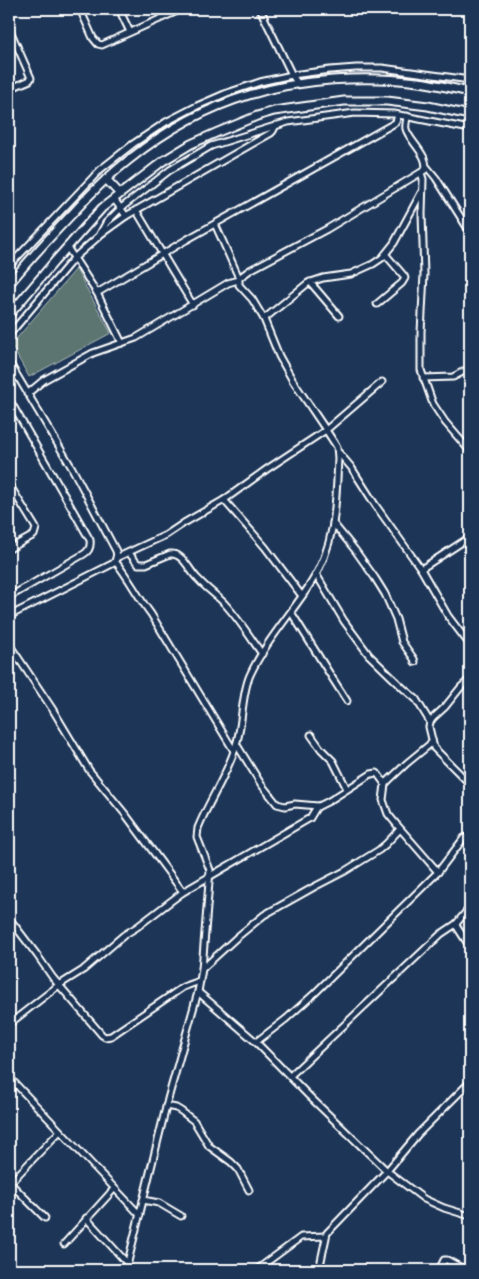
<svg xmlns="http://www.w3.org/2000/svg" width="479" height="1279" font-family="Pangolin,sans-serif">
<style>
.green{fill:#5b7470;stroke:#adbab8}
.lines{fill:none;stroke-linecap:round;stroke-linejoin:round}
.street-casing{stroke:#fff;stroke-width:9}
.secondary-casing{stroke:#fff;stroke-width:11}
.street{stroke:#1d3557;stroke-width:5}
.secondary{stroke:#1d3557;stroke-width:7}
</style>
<rect width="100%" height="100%" fill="#1d3557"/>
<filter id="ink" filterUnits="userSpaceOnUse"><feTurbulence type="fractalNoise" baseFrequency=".02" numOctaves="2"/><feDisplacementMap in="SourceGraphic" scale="10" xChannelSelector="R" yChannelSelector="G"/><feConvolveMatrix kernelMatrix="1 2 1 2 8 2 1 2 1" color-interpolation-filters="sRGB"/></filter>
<g filter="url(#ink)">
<!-- green -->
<polygon class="green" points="76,269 111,333 29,377 11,345"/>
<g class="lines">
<!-- street casing -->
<g class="street-casing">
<g id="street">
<polyline points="80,9 93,38 98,44 102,45 182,9"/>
<polyline points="119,9 130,32"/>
<polyline points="260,9 292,75 298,84"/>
<polyline points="9,28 31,78 30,80 9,89"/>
<polyline points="427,167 436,178 470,232"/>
<polyline points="421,173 423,179 422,214 424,274 421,332 421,370 433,404 445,422 470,451"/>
<polyline points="114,199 126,216"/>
<polyline points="136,210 193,305"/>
<polyline points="215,224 239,278"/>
<polyline points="101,234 126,216 271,133 273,131 276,125"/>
<polyline points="67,247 97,293 122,343"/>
<polyline points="9,266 101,169 133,144 166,122 197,106 227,93 260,82 292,75 330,70 356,68 382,68 470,80"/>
<polyline points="310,282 339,316"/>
<polyline points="97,293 186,240 393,124 396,122 398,115"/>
<polyline points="377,304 402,283 405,278 404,276 386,255"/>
<polyline points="264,319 308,283 323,278 351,274 373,264 382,258 394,243 421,193"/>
<polyline points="9,335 74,258 99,236 106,223 121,208 170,170 211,146 288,122 355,113 394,114 470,129"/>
<path d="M9,362L72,468L116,551C117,555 117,559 114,563L9,616"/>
<polyline points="423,378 453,377 470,368"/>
<polyline points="27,394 44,380 93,353 136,338 228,283 238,280"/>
<path d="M9,399L90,540C91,547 89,551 84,554L9,597"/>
<polyline points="339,453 351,467 376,506 421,569 448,616 470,645"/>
<polyline points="9,484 36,528 34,535 9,549"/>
<polyline points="224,500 265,547 302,596"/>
<polyline points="333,523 355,550 375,578 385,594 396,619 402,642 414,659 415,662"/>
<path d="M129,553L138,564H146L170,554C184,553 189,571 198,579C206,588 216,595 224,603C239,619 250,637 262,654"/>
<polyline points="116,558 166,535 184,523 224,500 267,469 326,430 382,382"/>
<path d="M115,561C129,578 138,597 151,614L234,751"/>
<polyline points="421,569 470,537"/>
<polyline points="316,574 344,621 369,655 403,688 416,699 430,722"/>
<polyline points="291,612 331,676 347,701"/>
<polyline points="9,644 53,710 89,770 126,815 183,892 137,927 124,935 83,970 59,985 9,1024"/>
<polyline points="470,679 461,687 445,707 433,718 430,722 429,727 434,748 470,784"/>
<polyline points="311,735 321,749 333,761 347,789"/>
<polyline points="432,741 429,745 407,763 389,780 385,784 383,800 388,814 397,825 438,872"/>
<polyline points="237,745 261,784 277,804 285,806 295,804 318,806"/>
<polyline points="183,892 310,818 316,808 319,806 329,801 371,774 377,773 385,784"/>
<polyline points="470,907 456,924 457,927 470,947"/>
<polyline points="9,918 37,955 53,978 102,1035 105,1037 111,1036 183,987 200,981"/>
<polyline points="202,969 236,938 264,915 314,887 345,871 379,850 386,844 400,829"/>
<polyline points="198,992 256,1042 309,1096 387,1171 424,1199 444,1208 470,1216"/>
<polyline points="256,1042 286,1019 315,993 438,872 464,838 470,836"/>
<polyline points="469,1044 470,1043"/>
<polyline points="290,1076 441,934 456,924"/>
<polyline points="9,1077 140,1215"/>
<polyline points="166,1106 176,1108 181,1111 194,1121 209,1146 231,1162 238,1169 249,1190"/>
<polyline points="10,1183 45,1218"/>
<polyline points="9,1184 59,1132"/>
<polyline points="143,1200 159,1203 181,1216"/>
<polyline points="86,1218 127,1263"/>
<polyline points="64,1244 114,1189"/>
<polyline points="259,1268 301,1237 325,1236"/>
<path d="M126,1270L168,1099L198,992L202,969L210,870L197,837L198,828C209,800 228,774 236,745C243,724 241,695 250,675C265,642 292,613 311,583C336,545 336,502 338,458L337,447L326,430L293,381L279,356L264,319L252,299L239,285V278L250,270L327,229L425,170C430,156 409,141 406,129C405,125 407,120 407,116"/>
<polyline points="319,1270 327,1233 387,1171 418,1134 470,1082"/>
<polyline points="358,1270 362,1269 368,1270"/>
<polyline points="439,1270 444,1260 447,1260 465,1270"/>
</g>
</g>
<!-- secondary casing -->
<g class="secondary-casing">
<g id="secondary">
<polyline points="106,179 120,194"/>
<path d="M9,284C29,260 50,237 72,214C90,194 109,175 130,159C165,131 206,108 249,95C300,79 365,75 418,82C436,84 453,89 470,92"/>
<polyline points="9,315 54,262 102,208 163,161 191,144 218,132 257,116 274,111 344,101 387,101 428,106 470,115"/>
</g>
</g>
<!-- street -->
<use href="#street" class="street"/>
<!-- secondary -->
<use href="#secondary" class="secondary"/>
</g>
</g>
<!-- margin -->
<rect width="479" height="1279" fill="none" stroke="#1d3557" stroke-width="30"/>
<rect x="15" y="15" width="449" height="1249" fill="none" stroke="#fff" stroke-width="2" filter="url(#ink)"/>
</svg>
